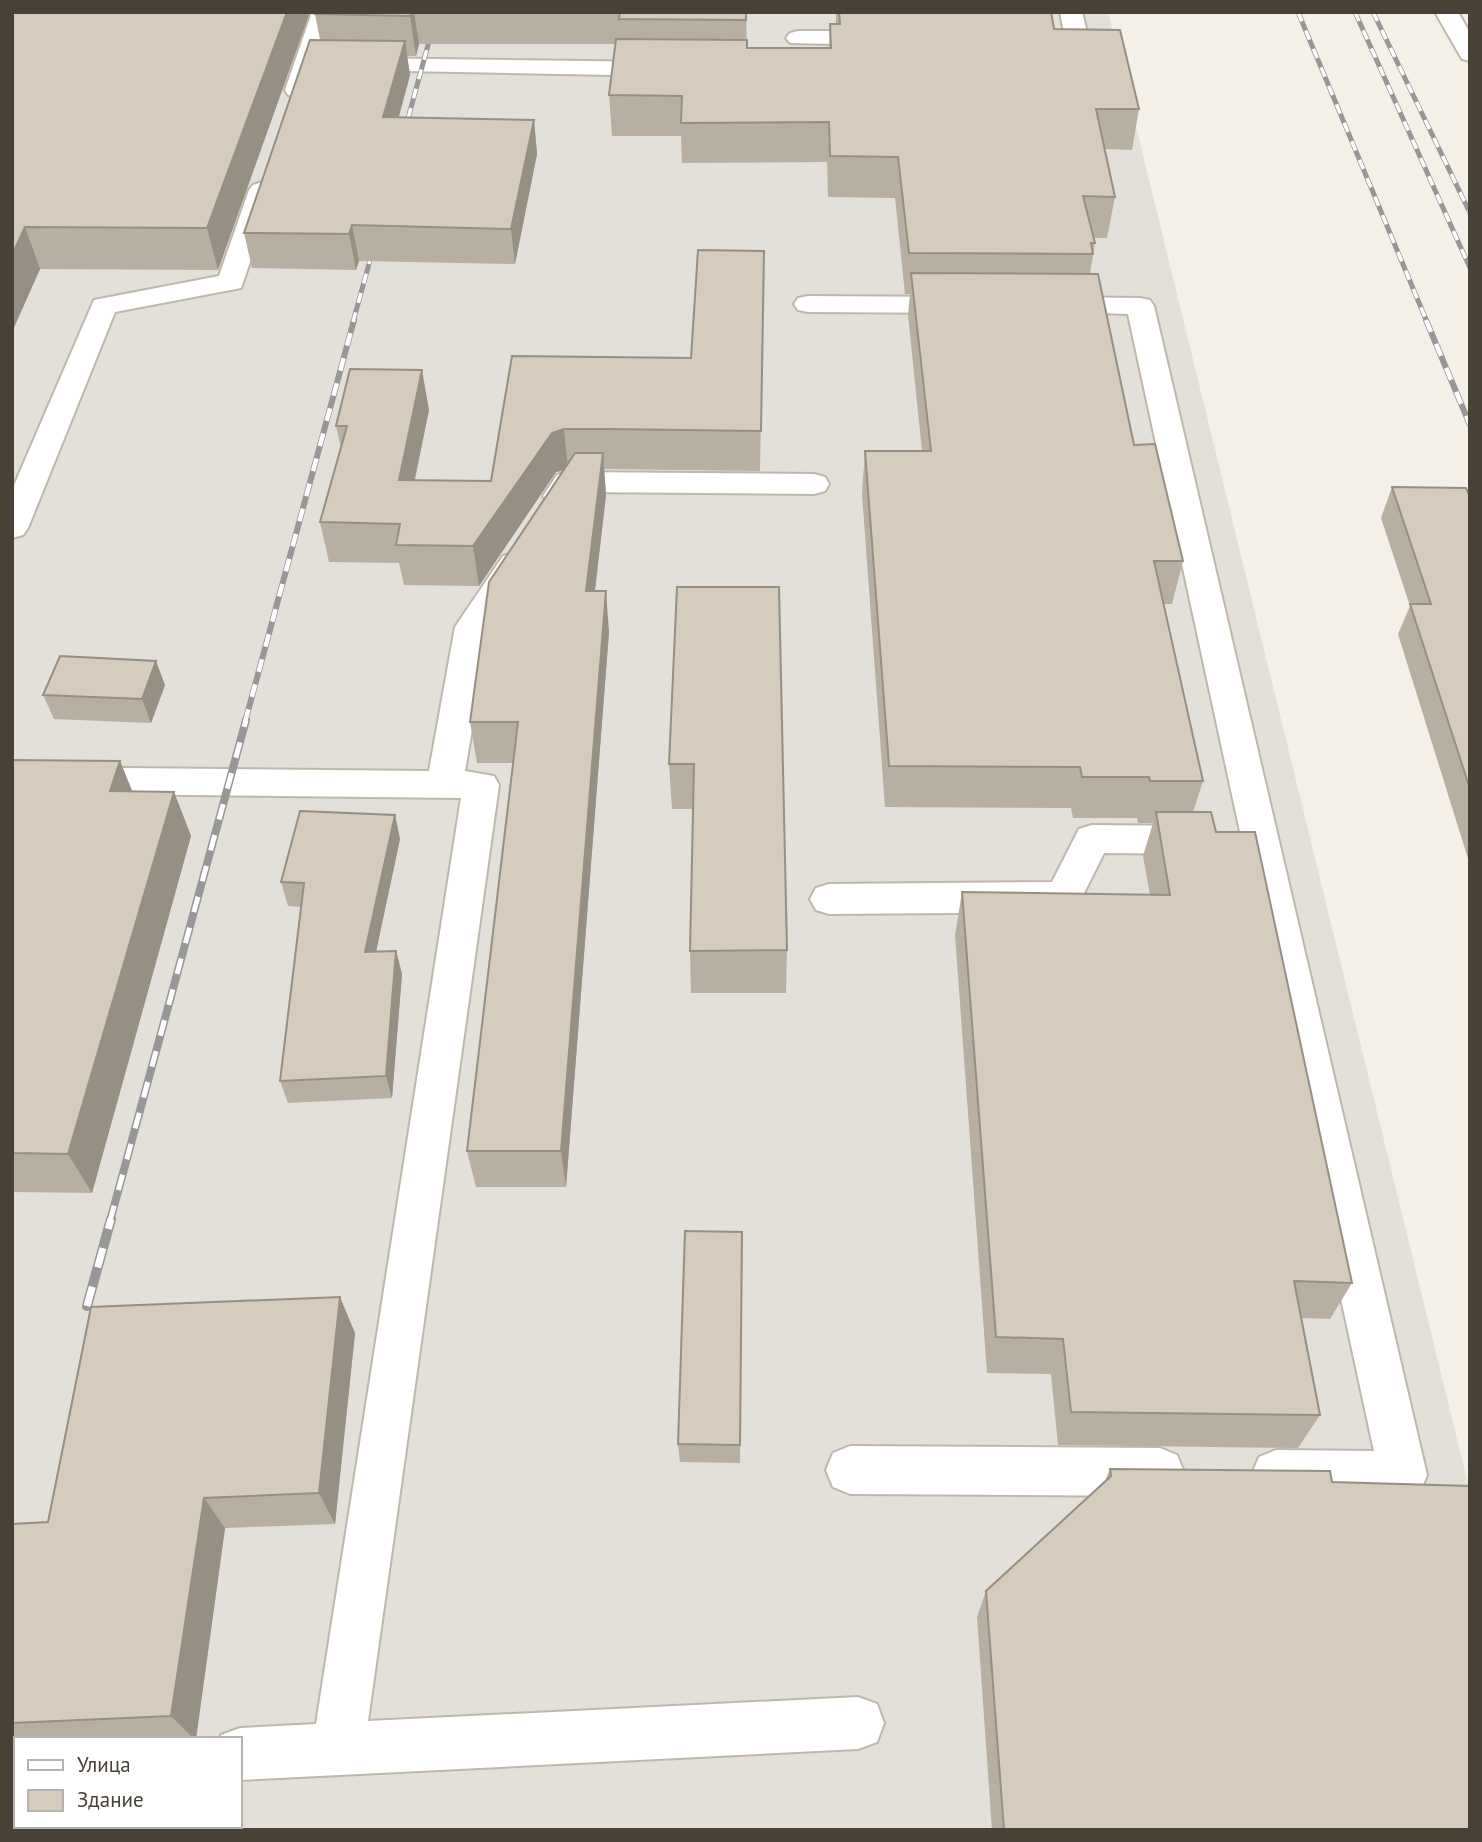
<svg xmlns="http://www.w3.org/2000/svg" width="1482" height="1842" font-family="'PT Sans',sans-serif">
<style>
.industrial{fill:#e3dfd9;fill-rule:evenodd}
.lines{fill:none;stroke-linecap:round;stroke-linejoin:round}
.minor-casing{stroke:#bfb8aa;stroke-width:4}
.minor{fill:#fff;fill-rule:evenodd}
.rail-far3-casing{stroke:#979797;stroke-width:5}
.rail-far2-casing{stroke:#979797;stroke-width:6}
.rail-far1-casing{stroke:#979797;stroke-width:8}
.rail-casing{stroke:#979797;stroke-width:10}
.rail-far3{stroke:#fff;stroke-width:3.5;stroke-dasharray:10;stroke-linecap:butt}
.rail-far2{stroke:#fff;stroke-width:4.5;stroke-dasharray:13;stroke-linecap:butt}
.rail-far1{stroke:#fff;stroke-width:5;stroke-dasharray:16;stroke-linecap:butt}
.rail{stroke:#fff;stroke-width:7;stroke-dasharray:20;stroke-linecap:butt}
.wall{fill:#b8afa3}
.shaded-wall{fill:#968f84}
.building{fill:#d6ccbd;stroke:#968f84;stroke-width:2}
</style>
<rect width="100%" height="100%" fill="#f4f0e8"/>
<!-- industrial -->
<path class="industrial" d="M12,12H1108L1470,1492V1830H12ZM16,1739H240V1826H16Z"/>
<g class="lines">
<!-- minor casing -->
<g class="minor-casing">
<g id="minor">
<polygon points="312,12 334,12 309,90 306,95 297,97 288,95 285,90"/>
<polygon points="1060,12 1082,12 1089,40 1085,45 1077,47 1027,44 1023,39 1027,34 1064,33"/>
<polygon points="1435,12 1458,12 1470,33 1470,61 1462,59"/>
<polygon points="798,31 880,31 888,33 892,38 888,43 880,45 790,43 786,38 790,33"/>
<polygon points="357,58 664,62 672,64 676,69 672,74 664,76 349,70 345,65 349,60"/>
<polygon points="262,182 271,185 275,190 241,288 115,312 28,528 23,535 12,538 12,490 94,300 219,276 249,190 253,185"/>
<polygon points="808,296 960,297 970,299 974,305 970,311 960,313 808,312 798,310 794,304 798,298"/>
<polygon points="1052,297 1140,298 1150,300 1154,306 1427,1475 1420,1492 1403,1499 1276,1498 1259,1491 1252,1474 1259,1457 1276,1450 1374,1451 1128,314 1042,311 1038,305 1042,299"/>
<polygon points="568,472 814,474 825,477 829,484 825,491 814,494 577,492 570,503 559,506 548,503 543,496 557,475"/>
<polygon points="514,553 525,556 530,564 489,628 465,771 494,776 499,785 368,1721 858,1697 877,1704 884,1723 877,1742 858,1749 240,1780 240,1739 220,1739 221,1735 240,1728 316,1724 461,798 12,793 12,767 429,771 455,627 503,556"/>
<polygon points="1092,825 1200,826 1213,830 1219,840 1213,850 1200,854 1104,853 1077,907 1064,912 829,914 816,910 810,899 816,888 829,884 1052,882 1079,829"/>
<polygon points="850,1446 1160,1448 1177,1455 1184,1472 1177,1489 1160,1496 850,1494 833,1487 826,1470 833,1453"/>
<polygon points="12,1738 17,1739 16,1792 12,1792"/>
</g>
</g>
<!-- minor -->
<use href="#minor" class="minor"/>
<!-- rail-far3 casing -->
<g class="rail-far3-casing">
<g id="rail-far3">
<polyline points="1298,12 1427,322"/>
<polyline points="1355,12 1470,268"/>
<polyline points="1373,12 1470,213"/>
<polyline points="403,137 437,12"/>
<polyline points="353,322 375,242"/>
</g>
</g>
<!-- rail-far2 casing -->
<g class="rail-far2-casing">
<g id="rail-far2">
<polyline points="1426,320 1470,425"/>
<polyline points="245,722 354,320"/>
</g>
</g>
<!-- rail-far1 casing -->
<g class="rail-far1-casing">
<polyline id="rail-far1" points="110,1221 246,720"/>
</g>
<!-- rail casing -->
<g class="rail-casing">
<polyline id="rail" points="87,1306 111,1219"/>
</g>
<!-- rail-far3 -->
<use href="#rail-far3" class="rail-far3"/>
<!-- rail-far2 -->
<use href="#rail-far2" class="rail-far2"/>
<!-- rail-far1 -->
<use href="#rail-far1" class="rail-far1"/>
<!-- rail -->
<use href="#rail" class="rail"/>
</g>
<!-- wall -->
<g class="wall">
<polygon points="12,12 310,12 218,270 40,269 12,332"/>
<polygon points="316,12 746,12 747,48 829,48 830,24 836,24 836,12 1051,12 1054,29 1139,109 1132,150 1105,149 1115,197 1107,238 1093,238 1095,243 1090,274 1134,445 1183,561 1172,604 1163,604 1203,781 1193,812 1216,832 1352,1283 1330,1319 1301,1318 1320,1415 1298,1448 1058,1445 1051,1374 987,1373 955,935 962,892 1150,895 1143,856 1153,823 1138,823 1137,818 1073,818 1071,808 885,807 862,494 865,451 922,451 908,315 910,294 905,294 895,198 828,197 827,162 682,163 681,136 612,136 609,95 616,44 419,44 416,56 407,56 410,75 399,117 534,120 537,154 515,264 359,261 356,270 252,268 244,233 320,40 315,14"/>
<polygon points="764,251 760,471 604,469 606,495 595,591 609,632 566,1187 476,1187 467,1151 514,763 477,763 470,722 563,471 556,472 479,586 404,585 399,563 329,562 320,522 341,448 336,426 429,410 415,480 491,481 512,356 691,358"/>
<polygon points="1392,487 1470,497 1470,865 1398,634 1410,606 1381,518"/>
<polygon points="677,587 787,950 786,993 691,993 690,951 693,809 672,809 669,764"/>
<polygon points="165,685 151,723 54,719 43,695"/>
<polygon points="12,760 132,791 174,792 191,836 92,1193 12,1192"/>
<polygon points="395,815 400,839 376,952 396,951 402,974 392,1098 288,1103 280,1081 301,907 288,906 281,882"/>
<polygon points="742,1232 740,1463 680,1462 678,1444"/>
<polygon points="355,1333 335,1524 225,1528 196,1739 16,1739 16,1745 12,1743 12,1524 48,1522"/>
<polygon points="1110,1469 1332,1482 1470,1830 992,1830 977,1617 986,1591 1104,1483"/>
</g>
<!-- shaded-wall -->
<g class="shaded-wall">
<polygon points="287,12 310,12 218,270 207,228"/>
<polygon points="411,12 414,12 419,44 416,56 410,16"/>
<polygon points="405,41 410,75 389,152 383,117"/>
<polygon points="534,120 537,154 515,264 511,229"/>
<polygon points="352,225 359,261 356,270 349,234"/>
<polygon points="25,227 40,269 12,332 12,255"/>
<polygon points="422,370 429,410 406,520 399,480"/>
<polygon points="564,429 568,469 556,472 479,586 473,546 552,433"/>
<polygon points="603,453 606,495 590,632 586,591"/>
<polygon points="606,591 609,632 566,1187 561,1151"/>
<polygon points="156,661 165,685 151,723 142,699"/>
<polygon points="120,761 138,805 110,791"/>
<polygon points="174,792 191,836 92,1193 68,1154"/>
<polygon points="395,815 400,839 371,975 365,952"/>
<polygon points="396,951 402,974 392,1098 386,1076"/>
<polygon points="340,1297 355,1333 335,1524 319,1493"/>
<polygon points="204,1498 225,1528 196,1739 194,1739 171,1716"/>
</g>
<!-- building -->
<g class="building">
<polygon points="12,12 287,12 207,228 25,227 12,255"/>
<polygon points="316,12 411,12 410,16 315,14"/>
<polygon points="620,12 746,12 746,20 619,19"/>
<polygon points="839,12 1051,12 1054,29 1120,30 1139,109 1096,109 1115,197 1083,196 1095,243 1091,243 1093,254 909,253 898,157 830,156 829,122 681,123 682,96 609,95 616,39 747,40 747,48 831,48 830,24 840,24"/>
<polygon points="310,40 405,41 383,117 534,120 511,229 352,225 349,234 244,233"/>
<polygon points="698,250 764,251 761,431 606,429 564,429 552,433 473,546 396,545 400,524 320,522 347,426 336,426 350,369 422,370 399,480 491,481 512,356 691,358"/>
<polygon points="911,273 1098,274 1134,445 1155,444 1183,561 1154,561 1203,781 1150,781 1149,777 1082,777 1080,767 889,766 865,451 931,451"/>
<polygon points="575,453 603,453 586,591 606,591 561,1151 467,1151 518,722 470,722 489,582"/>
<polygon points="1392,487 1466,488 1470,497 1470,789 1410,604 1431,604"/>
<polygon points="677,587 779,587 787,950 690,951 694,764 669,764"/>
<polygon points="60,656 156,661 142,699 43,695"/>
<polygon points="12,760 120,761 110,791 174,792 68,1154 12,1153"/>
<polygon points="300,811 395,815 365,952 396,951 386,1076 280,1081 304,883 281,882"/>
<polygon points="1156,812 1211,812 1216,832 1255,832 1352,1283 1294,1281 1320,1415 1071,1412 1063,1339 996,1337 962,892 1170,895"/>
<polygon points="685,1231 742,1232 740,1445 678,1444"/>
<polygon points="340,1297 319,1493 204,1498 171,1716 12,1723 12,1524 48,1522 91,1307"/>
<polygon points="1110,1469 1330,1471 1332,1482 1470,1486 1470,1830 1004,1830 986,1591 1111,1476"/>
</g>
<!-- border -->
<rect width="1482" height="1842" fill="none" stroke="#474136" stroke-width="28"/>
<!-- legend -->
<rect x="14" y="1737" width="228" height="91" fill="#ffffff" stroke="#b5b3af" stroke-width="2"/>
<rect x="28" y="1760" width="35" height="10" fill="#ffffff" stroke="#b5b3af" stroke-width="2"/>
<text x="77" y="1772" font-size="21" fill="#474136">Улица</text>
<rect x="28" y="1790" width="35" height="21" fill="#d6ccbd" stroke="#b5b3af" stroke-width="2"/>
<text x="77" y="1807" font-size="21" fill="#474136">Здание</text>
</svg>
